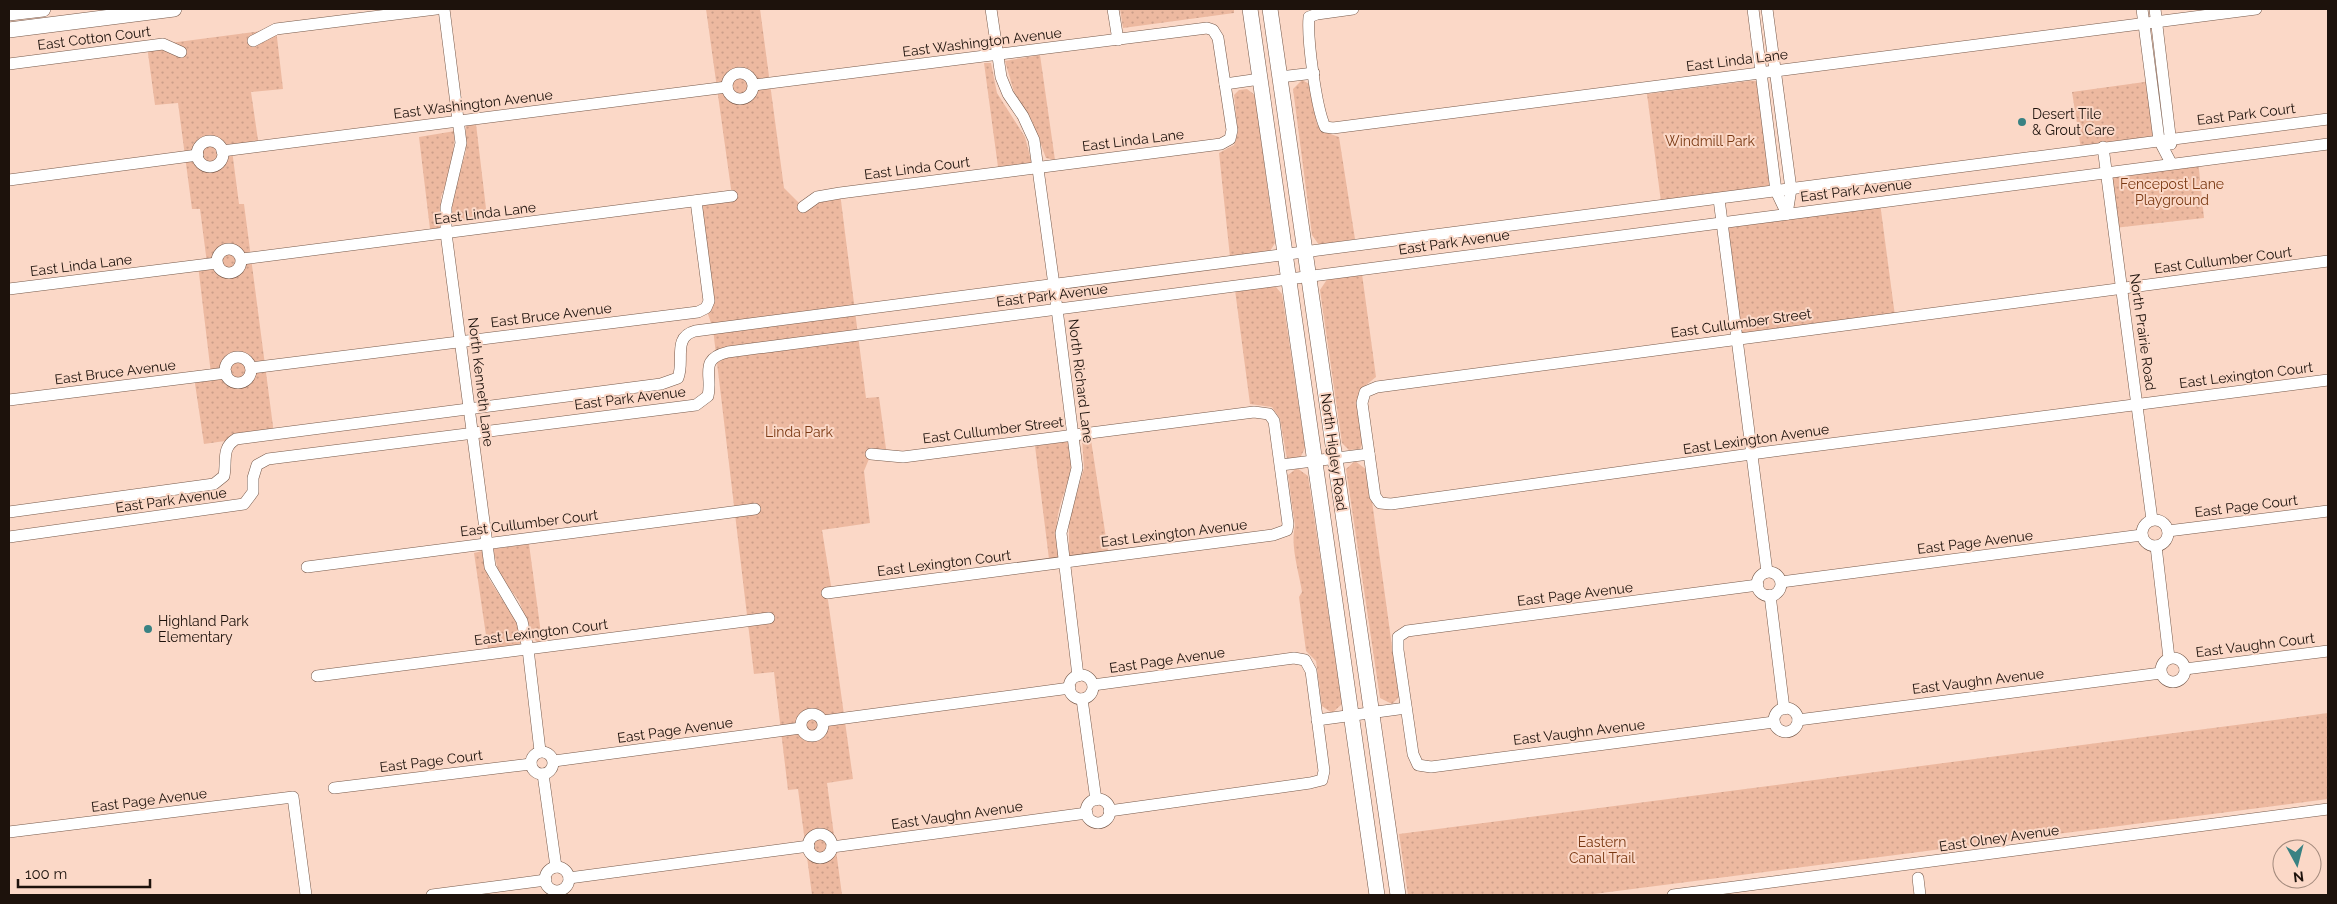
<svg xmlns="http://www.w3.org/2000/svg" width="2337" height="904" font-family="Raleway,sans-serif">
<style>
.park{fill:url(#park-dots)}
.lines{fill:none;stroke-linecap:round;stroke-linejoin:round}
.minor-casing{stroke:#76594a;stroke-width:12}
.major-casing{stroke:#76594a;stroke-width:16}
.minor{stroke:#fff;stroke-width:11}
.major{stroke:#fff;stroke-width:15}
.poi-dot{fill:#398283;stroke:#fbd8c7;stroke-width:2}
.labels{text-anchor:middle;stroke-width:4;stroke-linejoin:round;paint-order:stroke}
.street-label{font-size:14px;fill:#1d120c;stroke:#fbd8c7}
.poi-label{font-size:14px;fill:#1d120c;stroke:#fbd8c7;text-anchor:start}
.park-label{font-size:14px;fill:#7a3913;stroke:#fbd8c7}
</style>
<defs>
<pattern id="park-dots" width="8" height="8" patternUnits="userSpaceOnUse" patternTransform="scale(1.25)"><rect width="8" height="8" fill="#edb9a0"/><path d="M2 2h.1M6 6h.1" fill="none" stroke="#cb9e89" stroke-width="1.8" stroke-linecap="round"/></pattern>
</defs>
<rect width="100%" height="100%" fill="#fbd8c7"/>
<!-- park -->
<g class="park">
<polygon points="706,9 760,9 784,188 803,207 840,193 866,398 879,397 887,456 871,454 864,471 870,523 822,530 832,592 827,593 853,779 827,783 842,895 812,895 798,789 788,790 774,672 754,674 713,329 706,308 696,201 732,196"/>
<polygon points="1120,9 1234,9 1234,13 1123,28"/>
<polygon points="276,29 283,89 251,92 259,147 232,150 239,204 244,204 274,434 204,444 194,377 211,374 198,265 207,263 200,209 192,209 178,103 155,105 147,46"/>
<polygon points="1040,55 1055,160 1046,158 1032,121 1014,92 1005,61"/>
<polygon points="984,63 991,63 997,93 1025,137 1032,164 998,167"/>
<polygon points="1302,80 1311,85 1317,124 1322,131 1339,137 1355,239 1319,245 1312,235 1293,89"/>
<polygon points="2159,80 2167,139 2081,149 2072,92"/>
<polygon points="1749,81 1756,81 1759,84 1772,182 1770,187 1661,202 1647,94"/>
<polygon points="1247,89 1255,95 1275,243 1269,253 1230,257 1219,153 1234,145 1238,132 1234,95 1239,90"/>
<polygon points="476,124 487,217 453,222 451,203 466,151 466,126"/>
<polygon points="455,131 452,166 441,197 442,228 430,229 419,137"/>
<polygon points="2198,160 2204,218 2114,228 2107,173"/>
<polygon points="1880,203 1895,316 1737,338 1722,222"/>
<polygon points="1362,274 1376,377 1361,389 1357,402 1363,443 1360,449 1349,450 1342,443 1320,290 1328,278"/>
<polygon points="1274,285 1282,294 1305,448 1300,458 1287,459 1280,419 1272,407 1250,404 1235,290"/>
<polygon points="1082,439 1091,440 1108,551 1069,556 1069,521 1084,468"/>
<path d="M1071,441C1074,473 1067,481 1059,510C1055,526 1057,542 1059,558L1049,559L1035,446Z"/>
<polygon points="1355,461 1367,470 1372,501 1399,697 1392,704 1380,698 1346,469"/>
<path d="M1297,468L1308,476L1342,704L1332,713L1322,706L1316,661L1306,651L1299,597L1302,592C1299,572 1290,546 1295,526L1288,475Z"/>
<polygon points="529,544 542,641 537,642 533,638 519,601 507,585 498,570 493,549"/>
<polygon points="482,551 489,579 518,624 521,645 488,649 474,553"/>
<polygon points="2328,713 2328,799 1586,895 1408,895 1399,834"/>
</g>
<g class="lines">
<!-- minor casing -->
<g class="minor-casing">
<g id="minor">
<polyline points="444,9 461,143 446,207 446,233 490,567 522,621 528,649 540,751"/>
<polyline points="991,9 1001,77 1008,94 1023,116 1034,140 1054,285 1077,468 1061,533 1078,676"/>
<polyline points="1113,9 1118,40"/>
<path d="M1353,9L1317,14L1309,17C1307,39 1316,107 1325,127L1333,128L2256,9"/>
<polyline points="1753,9 1776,191 1787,214"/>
<polyline points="1767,9 1791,189 1787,214"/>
<polyline points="2142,9 2159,140 2171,163"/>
<polyline points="2155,9 2171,144"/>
<polyline points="253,41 276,29 436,9"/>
<polyline points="9,64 163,44 181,52"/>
<circle cx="740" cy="86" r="13"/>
<polyline points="1280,77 1314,73"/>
<polyline points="1225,84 1260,79"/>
<polyline points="754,85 1207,28 1213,30 1218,38 1232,130 1230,139 1221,144 840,193 817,197 803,207"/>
<circle cx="210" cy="154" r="13"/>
<polyline points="2103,147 2152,520"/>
<polyline points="222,151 727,87"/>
<polyline points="9,180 198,155"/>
<polyline points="1719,199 1767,572"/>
<circle cx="229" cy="261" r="12"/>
<polyline points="242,259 732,196"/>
<polyline points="2328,261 1377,387 1365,392 1362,403 1375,496 1380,503 1391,504 1751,454 2328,380"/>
<polyline points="9,289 217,263"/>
<circle cx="238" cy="370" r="13"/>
<polyline points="251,368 698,312 706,308 709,301 696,201"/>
<polyline points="9,400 226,373"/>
<polyline points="1281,465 1369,454"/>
<path d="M9,512L214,484L224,476C227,461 221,448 236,439L661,384L678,378C685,361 672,337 695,331L2328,119"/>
<circle cx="2155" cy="533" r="13"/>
<polyline points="2168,531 2328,511"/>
<path d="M9,537L244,504L253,492V478L257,465L268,459L696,405L708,396C713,375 698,359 728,352L2328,144"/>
<polyline points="2156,546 2169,658"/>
<polyline points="307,567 755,509"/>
<circle cx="1769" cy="584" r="12"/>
<polyline points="1781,582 2142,535"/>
<polyline points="1758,585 1407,631 1398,637 1398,650 1413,754 1418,765 1431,767 1774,722"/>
<polyline points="827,593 1273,535 1287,530 1288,524 1274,421 1269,414 1254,412 903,457 871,454"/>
<polyline points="1770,595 1784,709"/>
<circle cx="2173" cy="670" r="12"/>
<polyline points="2185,669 2328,651"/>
<circle cx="1081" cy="687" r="12"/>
<polyline points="317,676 769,618"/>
<polyline points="1093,685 1294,658 1305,660 1311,671 1324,771 1322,780 1310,783 1109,811"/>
<polyline points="1082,699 1096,800"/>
<circle cx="1786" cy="720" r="12"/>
<circle cx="812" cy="725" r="11"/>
<polyline points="1317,720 1406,708"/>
<polyline points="1798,720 2161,673"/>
<polyline points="823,721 1070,688"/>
<circle cx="542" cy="763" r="11"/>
<polyline points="554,761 801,728"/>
<polyline points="543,774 556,867"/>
<polyline points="334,788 531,764"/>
<circle cx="1098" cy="811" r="12"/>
<polyline points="9,832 293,797 306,895"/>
<circle cx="820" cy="846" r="12"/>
<polyline points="832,847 1087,813"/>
<circle cx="557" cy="879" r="12"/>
<polyline points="569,878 809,846"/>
<polyline points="1918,878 1920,895"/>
<polyline points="432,895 546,880"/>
<polyline points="1673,895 2328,809"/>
</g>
</g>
<!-- major casing -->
<g class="major-casing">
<g id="major">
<polyline points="1250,9 1377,895"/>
<polyline points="1270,9 1398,895"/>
<polyline points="9,13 43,9"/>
<polyline points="9,30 174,9"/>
</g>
</g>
<!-- minor -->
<use href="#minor" class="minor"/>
<!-- major -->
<use href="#major" class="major"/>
</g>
<!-- markers -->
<g class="poi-dot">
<circle cx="2022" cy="122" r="5"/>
<circle cx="148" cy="629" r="5"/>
</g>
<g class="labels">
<!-- street labels -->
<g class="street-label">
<text transform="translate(94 38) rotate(-7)" y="5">East Cotton Court</text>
<text transform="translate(982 42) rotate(-7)" y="5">East Washington Avenue</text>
<text transform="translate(1737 60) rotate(-7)" y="5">East Linda Lane</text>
<text transform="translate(473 104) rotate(-7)" y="5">East Washington Avenue</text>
<text transform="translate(2246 114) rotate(-7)" y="5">East Park Court</text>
<text transform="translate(1133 140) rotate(-7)" y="5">East Linda Lane</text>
<text transform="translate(917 168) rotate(-7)" y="5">East Linda Court</text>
<text transform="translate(1856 190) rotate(-7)" y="5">East Park Avenue</text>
<text transform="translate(485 213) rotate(-7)" y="5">East Linda Lane</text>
<text transform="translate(1454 242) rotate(-8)" y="5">East Park Avenue</text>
<text transform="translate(2223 260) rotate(-7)" y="5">East Cullumber Court</text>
<text transform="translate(81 265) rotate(-7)" y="5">East Linda Lane</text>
<text transform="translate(1052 295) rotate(-7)" y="5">East Park Avenue</text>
<text transform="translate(551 315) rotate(-7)" y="5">East Bruce Avenue</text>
<text transform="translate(1741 323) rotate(-8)" y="5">East Cullumber Street</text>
<text transform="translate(2143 332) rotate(82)" y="5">North Prairie Road</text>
<text transform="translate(115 372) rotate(-7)" y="5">East Bruce Avenue</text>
<text transform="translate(2246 375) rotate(-7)" y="5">East Lexington Court</text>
<text transform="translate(1081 381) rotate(83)" y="5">North Richard Lane</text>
<text transform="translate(481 382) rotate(83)" y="5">North Kenneth Lane</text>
<text transform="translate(630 398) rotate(-7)" y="5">East Park Avenue</text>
<text transform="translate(993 430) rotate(-7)" y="5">East Cullumber Street</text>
<text transform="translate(1756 439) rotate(-8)" y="5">East Lexington Avenue</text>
<text transform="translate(1334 452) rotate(82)" y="5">North Higley Road</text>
<text transform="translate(171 500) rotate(-8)" y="5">East Park Avenue</text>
<text transform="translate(2246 506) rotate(-7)" y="5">East Page Court</text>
<text transform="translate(529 523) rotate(-7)" y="5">East Cullumber Court</text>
<text transform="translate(1174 533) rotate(-7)" y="5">East Lexington Avenue</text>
<text transform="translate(1975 542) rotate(-7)" y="5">East Page Avenue</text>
<text transform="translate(944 563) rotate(-7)" y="5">East Lexington Court</text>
<text transform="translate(1575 594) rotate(-7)" y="5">East Page Avenue</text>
<text transform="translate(541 632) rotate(-7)" y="5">East Lexington Court</text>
<text transform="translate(2255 645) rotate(-7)" y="5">East Vaughn Court</text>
<text transform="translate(1167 660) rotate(-8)" y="5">East Page Avenue</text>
<text transform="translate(1978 681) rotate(-7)" y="5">East Vaughn Avenue</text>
<text transform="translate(675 730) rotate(-8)" y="5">East Page Avenue</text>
<text transform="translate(1579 732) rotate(-7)" y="5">East Vaughn Avenue</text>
<text transform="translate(431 761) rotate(-7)" y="5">East Page Court</text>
<text transform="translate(149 800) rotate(-7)" y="5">East Page Avenue</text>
<text transform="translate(957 815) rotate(-8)" y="5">East Vaughn Avenue</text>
<text transform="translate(1999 838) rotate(-8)" y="5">East Olney Avenue</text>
</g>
<!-- poi labels -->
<g class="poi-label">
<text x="2032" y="119">Desert Tile<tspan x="2032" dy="16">&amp; Grout Care</tspan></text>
<text x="158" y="626">Highland Park<tspan x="158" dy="16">Elementary</tspan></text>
</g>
<!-- park labels -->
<g class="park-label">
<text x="1710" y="146">Windmill Park</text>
<text x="2172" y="189">Fencepost Lane<tspan x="2172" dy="16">Playground</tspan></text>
<text x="799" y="437">Linda Park</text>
<text x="1602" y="847">Eastern<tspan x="1602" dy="16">Canal Trail</tspan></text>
</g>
</g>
<!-- border -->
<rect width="2337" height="904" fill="none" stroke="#1d120c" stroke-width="20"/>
<!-- north arrow -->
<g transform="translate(2297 864) rotate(173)"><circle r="24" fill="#fbd8c7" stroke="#a2897c"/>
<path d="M0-4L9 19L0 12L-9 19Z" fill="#398283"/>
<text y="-8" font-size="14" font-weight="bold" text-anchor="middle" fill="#1d120c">N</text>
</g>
<!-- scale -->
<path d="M18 879v8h132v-8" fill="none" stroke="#1d120c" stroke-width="2.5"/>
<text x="25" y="879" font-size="15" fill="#1d120c" stroke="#fbd8c7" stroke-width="4" paint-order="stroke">100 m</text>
</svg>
